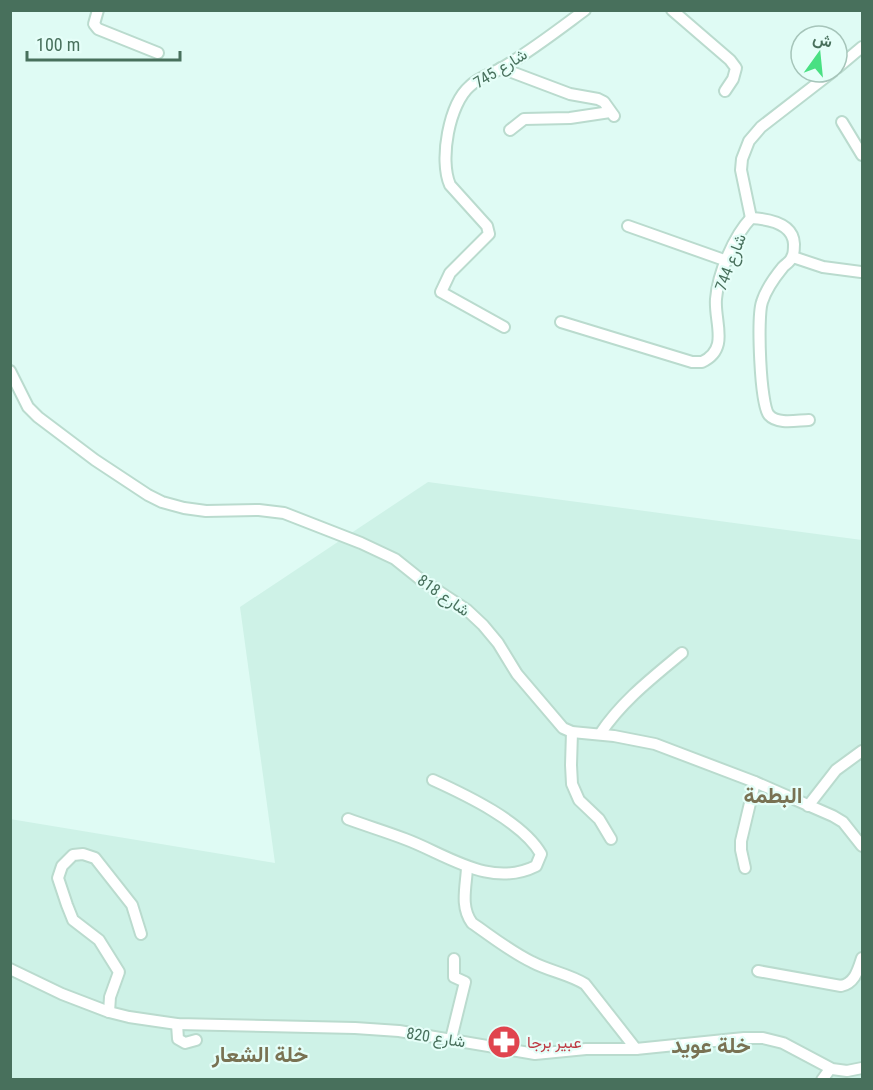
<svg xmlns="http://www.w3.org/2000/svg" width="873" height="1090" font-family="'Roboto Condensed',Vazirmatn,sans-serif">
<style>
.residential{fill:#cef2e7}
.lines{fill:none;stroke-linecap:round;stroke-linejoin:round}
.street-casing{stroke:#badbce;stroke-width:14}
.street{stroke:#fff;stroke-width:10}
.labels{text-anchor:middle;stroke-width:4.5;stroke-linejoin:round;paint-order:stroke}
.street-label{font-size:16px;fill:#48705c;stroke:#e5fef8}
.health-label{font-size:16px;fill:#be3a42;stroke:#e5fef8;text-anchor:start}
.district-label{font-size:22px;font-weight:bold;fill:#797253;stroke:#e5fef8}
</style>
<rect width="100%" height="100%" fill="#dffbf4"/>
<!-- residential -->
<polygon class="residential" points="428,482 862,540 862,1079 11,1079 10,819 275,863 240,607"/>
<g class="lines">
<!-- street casing -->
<g class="street-casing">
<g id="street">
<polyline points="98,10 94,24 98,29 158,53"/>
<polyline points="672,10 730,60 736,68 733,79 725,91"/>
<polyline points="501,68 570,94 598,99 604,102 614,116"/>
<polyline points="837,68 862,47"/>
<polyline points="842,122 862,155"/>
<polyline points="510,130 524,119 570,118 610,112"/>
<polyline points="751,218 741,170 742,159 749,141 761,127 832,72"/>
<polyline points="628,226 727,261"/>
<polyline points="793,257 823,267 861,272"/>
<path d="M561,322L692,362H702C730,349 714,322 716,299C718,273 734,236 751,218C768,219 793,223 794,244C794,247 794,254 792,257C791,261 786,264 783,267C774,278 766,289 762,302C757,317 760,405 769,415C778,425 798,420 809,420"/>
<path d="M504,327L441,292L450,273L489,234L487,226L450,185C439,160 449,104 470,86C479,77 491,74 502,68C531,51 558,30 585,10"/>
<polyline points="10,371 28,407 38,417 95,460 148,495 162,502 184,508 206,511 259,510 284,513 361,543 395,559 420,579 467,610 483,625 498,643 517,674 563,728 572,732 614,736 655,744 755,782 833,816 843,822 862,846"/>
<polyline points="572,732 571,765 572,784 579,800 599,819 611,839"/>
<path d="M600,734C622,701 652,678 682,653"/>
<polyline points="808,806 836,770 862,751"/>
<path d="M348,819C367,826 387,832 405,839C446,854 490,889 536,866L541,854C523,822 466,795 433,780"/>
<path d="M467,868C466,887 460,907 472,923C491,936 511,952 532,962C549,971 569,974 585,984L636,1049"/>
<polyline points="745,868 741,850 741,841 755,782"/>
<polyline points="10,969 62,994 109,1012 129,1017 177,1024 355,1028 399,1031 535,1054 586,1049 636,1049 744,1038 763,1038 783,1043 832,1069 847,1071 862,1068"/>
<path d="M758,971L841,986C855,983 858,970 862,958"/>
<polyline points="109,1012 110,997 119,972 99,940 73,920 67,905 58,878 62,866 73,855 83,854 95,858 132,905 141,934"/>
<polyline points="177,1024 178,1039 185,1043 196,1040"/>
<polyline points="451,1039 465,982 454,977 454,959"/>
<polyline points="822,1080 830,1069"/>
</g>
</g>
<!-- street -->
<use href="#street" class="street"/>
</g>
<!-- icons -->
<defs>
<g id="pharmacy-disc" transform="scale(1.725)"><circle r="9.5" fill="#e0444e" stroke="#e5fef8"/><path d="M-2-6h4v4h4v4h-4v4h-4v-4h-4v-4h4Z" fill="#fff"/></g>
</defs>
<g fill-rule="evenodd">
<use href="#pharmacy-disc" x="504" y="1042"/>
</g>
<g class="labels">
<!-- street labels -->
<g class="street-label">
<text transform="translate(500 68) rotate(-32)" y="6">شارع 745</text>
<text transform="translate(730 262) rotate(-69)" y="6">شارع 744</text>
<text transform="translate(444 595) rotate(35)" y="6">شارع 818</text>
<text transform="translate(436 1037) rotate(9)" y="6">شارع 820</text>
</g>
<!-- health labels -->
<g class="health-label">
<text x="527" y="1048">عبير برجا</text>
</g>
<!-- district labels -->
<g class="district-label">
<text x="773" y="803">البطمة</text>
<text x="711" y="1053">خلة عويد</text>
<text x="260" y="1062">خلة الشعار</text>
</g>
</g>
<!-- border -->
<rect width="873" height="1090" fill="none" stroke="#48705c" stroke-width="24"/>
<!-- north arrow -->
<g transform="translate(819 54) rotate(15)"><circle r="28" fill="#e5fef8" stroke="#a6c5ba" stroke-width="1.5"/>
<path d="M0-4.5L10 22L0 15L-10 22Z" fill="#49e082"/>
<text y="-9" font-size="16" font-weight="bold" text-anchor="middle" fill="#48705c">ش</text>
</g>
<!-- scale -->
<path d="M27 51v9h153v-9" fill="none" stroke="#48705c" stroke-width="3"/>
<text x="36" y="51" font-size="18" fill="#48705c" stroke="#e5fef8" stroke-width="4.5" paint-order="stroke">100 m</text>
</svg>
